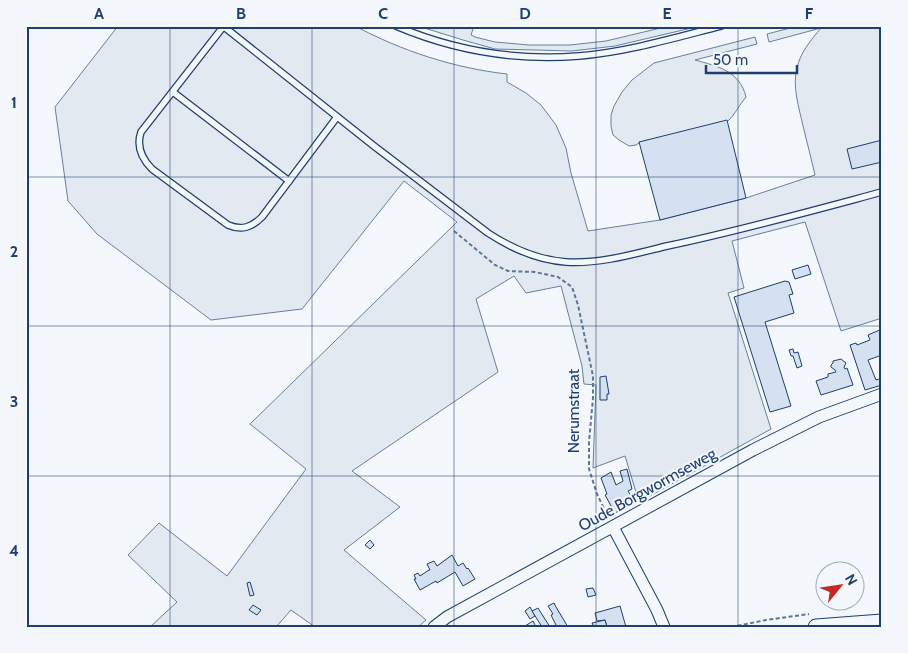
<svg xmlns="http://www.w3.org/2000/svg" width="908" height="653" font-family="Cabin,sans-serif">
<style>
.green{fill:#e3e9f0;stroke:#687fa3}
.building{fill:#d5e0f0;stroke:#1d3f73}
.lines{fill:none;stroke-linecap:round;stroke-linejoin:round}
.service-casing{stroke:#1d3f73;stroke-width:8}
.minor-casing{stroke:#1d3f73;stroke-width:13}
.secondary-casing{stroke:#1d3f73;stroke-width:17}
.path{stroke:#5e769c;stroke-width:2;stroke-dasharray:4 2.5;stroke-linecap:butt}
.service{stroke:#f4f7fb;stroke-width:5.5}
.minor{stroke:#f4f7fb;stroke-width:11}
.secondary{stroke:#f4f7fb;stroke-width:15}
.grid{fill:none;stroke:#1d3f73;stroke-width:1;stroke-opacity:0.55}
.labels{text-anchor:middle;stroke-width:4;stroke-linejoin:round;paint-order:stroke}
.street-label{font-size:16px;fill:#1d3f73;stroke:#f4f7fb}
.neatline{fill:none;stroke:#1d3f73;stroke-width:2}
.grid-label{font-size:16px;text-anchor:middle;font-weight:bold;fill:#1d3f73}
</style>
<rect width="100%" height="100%" fill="#f4f7fb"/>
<!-- green -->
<g class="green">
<path d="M118,26H355C402,51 454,68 507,74V82L526,93L541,105L556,125L566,148L571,173L588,231L660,220L746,198L815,175C811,158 807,142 803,126C799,107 792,87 797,68C800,53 811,40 821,28L769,42L767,34L798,26H882V318L841,331L805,222L732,241L744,288L728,293L771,429L639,502L625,456L593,468L596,385L584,384L582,366L561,286L526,293L514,276L476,299L498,372L352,471L400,507L344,550L426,620L418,627H315L291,610L276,627H150L177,602L128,555L159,523L227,576L306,469L250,424L457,222L404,181L302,309L211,320L97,234L68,201L55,107Z"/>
<polygon points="418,26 474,26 471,35 475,37 495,42 529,45 570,45 606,41 669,26 700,26 615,46 572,51 495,49 463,40"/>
<path d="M755,37L757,44L695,60C717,66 740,71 746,97C739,105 735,115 727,122L640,142L636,145L629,146L619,140L613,135L611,126V115L614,106L622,92L632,80L654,63Z"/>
</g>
<!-- building -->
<g class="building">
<polygon points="727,120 746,198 660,220 639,142"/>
<polygon points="882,140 882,162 852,169 847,149"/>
<polygon points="808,265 811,274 795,279 792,270"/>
<polygon points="785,281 789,282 793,294 789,295 794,313 765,322 791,406 770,412 734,297"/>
<polygon points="882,329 882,355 868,360 876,380 882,378 882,385 865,390 850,345 856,343 857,345 870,340 868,335"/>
<polygon points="793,349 794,353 798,352 802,366 797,368 793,356 791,356 789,350"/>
<polygon points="841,359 846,363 844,367 845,369 847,368 853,385 821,395 816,381 828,377 828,374 836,372 835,370 831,367 831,365 833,363 833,361"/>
<polygon points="606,376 609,394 607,394 607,400 600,400 600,377"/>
<polygon points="627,469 632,489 628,491 635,502 615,513 605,495 607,494 601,478 611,472 616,485 623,481 620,471"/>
<polygon points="370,540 374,545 370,549 365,545"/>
<polygon points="452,555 458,566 463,563 467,569 468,568 475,579 463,586 455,572 437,583 436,581 420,590 414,579 416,579 414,575 418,573 420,576 429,570 430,570 427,564 434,561 437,566"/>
<polygon points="250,582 254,595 250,596 247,583"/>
<polygon points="593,588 596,595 588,597 586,589"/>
<polygon points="554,603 556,607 568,627 557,627 551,615 553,614 548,606"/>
<polygon points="253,605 261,610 257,615 249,610"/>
<polygon points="620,606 626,627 607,627 605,620 597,621 595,613"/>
<polygon points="530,607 535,616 530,619 525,611"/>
<polygon points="538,608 550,627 542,627 532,611"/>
<polygon points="605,620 607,627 594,627 592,623"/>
<polygon points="533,621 536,627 526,627 525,626"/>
</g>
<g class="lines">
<!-- service casing -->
<g class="service-casing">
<g id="service">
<path d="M223,26L374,146L488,233C511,248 538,260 566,262C600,264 634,254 667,246C739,231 811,211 882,192"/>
<path d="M396,26C455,51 515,61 579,56C627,52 674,38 721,26"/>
<path d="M223,27L141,132C136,147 142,159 152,169L228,225C242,231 252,227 262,217L337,117"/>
<polyline points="173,92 289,181"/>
</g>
</g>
<!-- minor casing -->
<g class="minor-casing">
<g id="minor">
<polyline points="613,527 657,610 664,627"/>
<polyline points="434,627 447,617 753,450 819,417 882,394"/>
</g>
</g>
<!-- secondary casing -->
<g class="secondary-casing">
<polyline id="secondary" points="816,627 882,622"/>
</g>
<!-- path -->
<g class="path">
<polyline points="454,231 495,265 508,271 535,272 558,277 572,287 578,305 593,376 593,398 589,442 589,469 597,494 608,517"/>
<polyline points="731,627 766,620 809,614"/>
</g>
<!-- service -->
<use href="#service" class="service"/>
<!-- minor -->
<use href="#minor" class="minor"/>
<!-- secondary -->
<use href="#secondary" class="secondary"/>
</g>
<!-- grid -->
<path class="grid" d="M170,26V627M312,26V627M454,26V627M596,26V627M738,26V627M26,177H882M26,326H882M26,476H882"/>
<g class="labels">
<!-- street labels -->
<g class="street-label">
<text transform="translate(573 411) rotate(-90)" y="6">Nerumstraat</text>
<text transform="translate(647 489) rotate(-29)" y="6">Oude Borgwormseweg</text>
</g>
</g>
<!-- border -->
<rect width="908" height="653" fill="none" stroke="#f4f7fb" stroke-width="55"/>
<!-- north arrow -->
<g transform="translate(840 586) rotate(60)"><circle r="24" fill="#f4f7fb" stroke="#9eadc5"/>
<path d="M0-4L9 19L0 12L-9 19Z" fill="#c62828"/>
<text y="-8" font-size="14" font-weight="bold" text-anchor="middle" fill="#1d3f73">N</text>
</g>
<!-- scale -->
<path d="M706 65v8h91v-8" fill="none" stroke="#1d3f73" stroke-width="2.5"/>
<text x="713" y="65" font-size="15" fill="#1d3f73" stroke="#f4f7fb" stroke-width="4" paint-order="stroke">50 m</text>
<rect x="28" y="28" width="852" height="598" class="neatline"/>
<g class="grid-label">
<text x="99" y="19">A</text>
<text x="241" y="19">B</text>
<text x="383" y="19">C</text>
<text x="525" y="19">D</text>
<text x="667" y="19">E</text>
<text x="809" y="19">F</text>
<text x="14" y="108">1</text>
<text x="14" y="257">2</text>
<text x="14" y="407">3</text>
<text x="14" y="556">4</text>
</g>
</svg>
